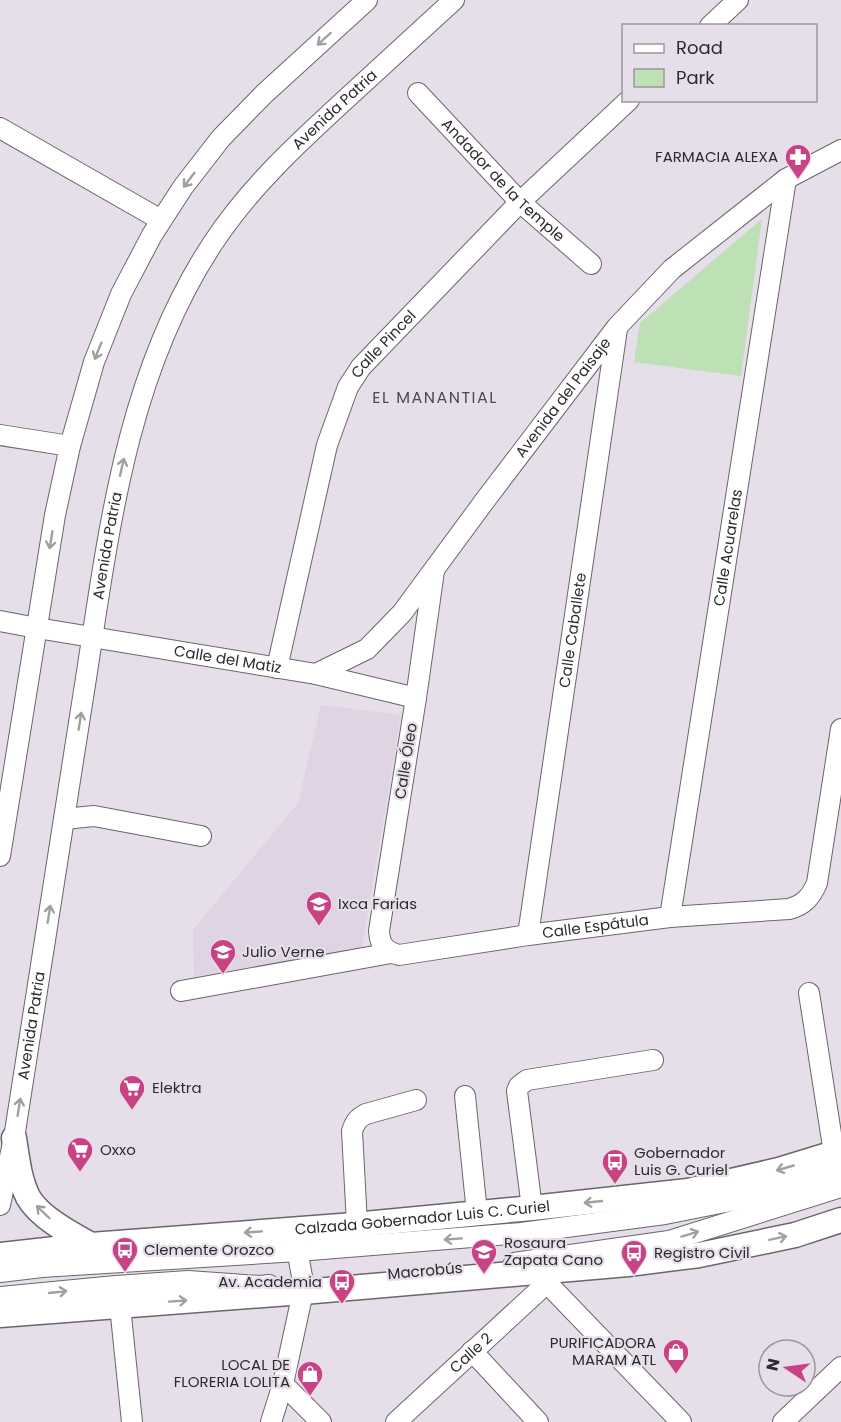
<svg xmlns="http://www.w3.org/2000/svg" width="841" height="1422" font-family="Poppins,sans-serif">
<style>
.built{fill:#dfd3e4}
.green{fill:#bde0b5}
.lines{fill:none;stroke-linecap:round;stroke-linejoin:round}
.minor-casing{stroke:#6b656d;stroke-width:22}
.major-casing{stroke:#6b656d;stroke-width:27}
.minor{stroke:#fff;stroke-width:20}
.major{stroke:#fff;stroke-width:24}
.oneway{stroke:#a0a0a1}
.labels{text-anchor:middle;stroke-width:4.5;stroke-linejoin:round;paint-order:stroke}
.street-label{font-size:15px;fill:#2d2b2f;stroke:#e6dfe9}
.poi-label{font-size:15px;fill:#2d2b2f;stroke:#e6dfe9;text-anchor:start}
.neighbourhood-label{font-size:16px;letter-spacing:1.5px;fill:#4f4951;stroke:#e6dfe9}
</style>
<rect width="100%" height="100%" fill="#e6dfe9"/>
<!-- built -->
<polygon class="built" points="321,705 401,715 362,948 194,977 193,930 298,803"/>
<!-- green -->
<polygon class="green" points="762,219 741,376 634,362 640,323"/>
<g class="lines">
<!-- minor casing -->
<g class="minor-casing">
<g id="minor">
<polyline points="710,26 738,0"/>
<path id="s1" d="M418,93L520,202L591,264"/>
<polyline points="0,128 161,220"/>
<polyline points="0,435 70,446"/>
<path id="s2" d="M434,571L416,698L379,931C380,946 385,951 399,955L528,935L670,917L789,909C804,905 811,897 817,883L841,729"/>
<path id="s3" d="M0,621L37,628L316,674L416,698"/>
<path id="s4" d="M277,668L327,445L348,387L361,367L520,202L629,100"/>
<path id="s5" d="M316,674L367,649L402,613L486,499L617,327L672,269L786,179L841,150"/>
<polyline points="64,819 94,816 201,836"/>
<polyline points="0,856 55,515 70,446 94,362 121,294 152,235 183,187 221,138 264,94 367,0"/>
<path id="s6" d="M670,917L786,179"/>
<path id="s7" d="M528,935L617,329"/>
<polyline points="181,991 391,953"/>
<polyline points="809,993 834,1153"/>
<polyline points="465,1096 477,1213"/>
<path id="s8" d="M0,1205L14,1138C36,995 59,853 81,710C107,550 121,382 213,243C249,188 298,143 346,99C382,66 418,33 454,0"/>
<polyline points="532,1208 517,1091 519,1086 527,1080 653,1060"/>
<path d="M357,1224L352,1131C355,1122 358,1118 366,1114L416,1100"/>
<polyline points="514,1263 669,1241 841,1187"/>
<polyline points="0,1272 42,1267 298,1251 521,1233 665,1214 780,1191 841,1172"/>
<polyline points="0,1297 116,1286 188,1281 261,1286 269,1285"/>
<polyline points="120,1306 132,1422"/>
<polyline points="472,1351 538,1422"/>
<polyline points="283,1384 321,1422"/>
<polyline points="271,1422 283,1384 303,1292 303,1282 295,1238"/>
<path id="s9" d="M396,1422L547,1283L681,1422"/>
<polyline points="783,1422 841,1367"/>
</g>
</g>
<!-- major casing -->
<g class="major-casing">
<g id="major">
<path d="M14,1138C17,1157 19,1179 28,1197C39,1217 71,1234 91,1245"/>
<path id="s10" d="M0,1255L91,1245L354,1225L532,1208L688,1191L779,1170L841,1151"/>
<polyline points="0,1315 303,1292 628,1264 699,1255 795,1235 841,1220"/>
</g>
</g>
<!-- minor -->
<use href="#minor" class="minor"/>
<!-- major -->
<use href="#major" class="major"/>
</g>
<!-- one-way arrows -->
<defs><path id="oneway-shaft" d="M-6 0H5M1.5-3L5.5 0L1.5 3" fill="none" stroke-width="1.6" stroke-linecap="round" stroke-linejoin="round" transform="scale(1.5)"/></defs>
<g class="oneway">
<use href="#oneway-shaft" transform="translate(324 39) rotate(138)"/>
<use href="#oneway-shaft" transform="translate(189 180) rotate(127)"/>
<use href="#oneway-shaft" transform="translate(98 351) rotate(112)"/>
<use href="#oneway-shaft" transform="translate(122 467) rotate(-77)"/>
<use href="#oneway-shaft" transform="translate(51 540) rotate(99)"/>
<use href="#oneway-shaft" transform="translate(80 721) rotate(-81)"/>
<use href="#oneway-shaft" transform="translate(49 914) rotate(-81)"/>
<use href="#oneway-shaft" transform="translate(19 1107) rotate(-81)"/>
<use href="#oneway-shaft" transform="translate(785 1168) rotate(164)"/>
<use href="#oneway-shaft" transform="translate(593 1202) rotate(174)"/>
<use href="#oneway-shaft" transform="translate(43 1212) rotate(-136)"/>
<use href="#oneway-shaft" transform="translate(253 1232) rotate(176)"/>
<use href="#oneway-shaft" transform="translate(690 1234) rotate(-17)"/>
<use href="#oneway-shaft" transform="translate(778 1238) rotate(-12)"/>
<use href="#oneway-shaft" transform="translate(453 1239) rotate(176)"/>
<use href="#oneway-shaft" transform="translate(58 1292) rotate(-6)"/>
<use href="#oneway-shaft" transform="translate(178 1301) rotate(-4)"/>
</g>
<!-- icons -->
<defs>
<g id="pharmacy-pin" transform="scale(1.35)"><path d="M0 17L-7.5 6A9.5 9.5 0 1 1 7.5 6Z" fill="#c84284" stroke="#e6dfe9"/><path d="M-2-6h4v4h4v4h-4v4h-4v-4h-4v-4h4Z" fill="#fff"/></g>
<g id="school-pin" transform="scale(1.35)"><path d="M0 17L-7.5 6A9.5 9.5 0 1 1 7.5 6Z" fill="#c84284" stroke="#e6dfe9"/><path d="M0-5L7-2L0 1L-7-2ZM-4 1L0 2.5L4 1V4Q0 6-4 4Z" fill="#fff"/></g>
<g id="supermarket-pin" transform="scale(1.35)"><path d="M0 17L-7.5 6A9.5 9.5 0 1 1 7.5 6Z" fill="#c84284" stroke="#e6dfe9"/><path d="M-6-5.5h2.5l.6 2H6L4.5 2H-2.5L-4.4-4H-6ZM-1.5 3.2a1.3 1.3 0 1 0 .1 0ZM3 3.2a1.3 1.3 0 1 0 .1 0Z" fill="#fff"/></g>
<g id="bus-pin" transform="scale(1.35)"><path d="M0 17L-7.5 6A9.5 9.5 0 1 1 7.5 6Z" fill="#c84284" stroke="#e6dfe9"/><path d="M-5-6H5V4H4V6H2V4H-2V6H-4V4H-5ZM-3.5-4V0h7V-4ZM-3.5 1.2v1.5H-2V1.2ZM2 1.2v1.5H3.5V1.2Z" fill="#fff"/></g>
<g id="shop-pin" transform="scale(1.35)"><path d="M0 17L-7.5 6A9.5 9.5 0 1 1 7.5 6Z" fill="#c84284" stroke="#e6dfe9"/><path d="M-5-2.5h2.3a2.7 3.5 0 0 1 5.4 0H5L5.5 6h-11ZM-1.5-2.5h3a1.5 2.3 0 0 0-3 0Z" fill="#fff"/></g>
</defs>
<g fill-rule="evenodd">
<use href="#pharmacy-pin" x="798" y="157"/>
<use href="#school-pin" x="319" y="904"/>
<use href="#school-pin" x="223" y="952"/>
<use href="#supermarket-pin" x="132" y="1088"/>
<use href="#supermarket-pin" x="80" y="1150"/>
<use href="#bus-pin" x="615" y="1162"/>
<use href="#bus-pin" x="125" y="1250"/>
<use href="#school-pin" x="484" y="1252"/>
<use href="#bus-pin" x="634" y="1253"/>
<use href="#bus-pin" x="342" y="1282"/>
<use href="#shop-pin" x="676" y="1352"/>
<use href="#shop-pin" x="310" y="1374"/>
</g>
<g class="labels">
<!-- street labels -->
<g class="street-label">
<text dy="5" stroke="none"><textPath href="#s8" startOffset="1172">Avenida Patria</textPath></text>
<text dy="5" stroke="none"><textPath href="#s1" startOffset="122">Andador de la Temple</textPath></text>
<text dy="5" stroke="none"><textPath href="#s4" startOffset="346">Calle Pincel</textPath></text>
<text dy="5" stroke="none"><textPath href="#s5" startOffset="376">Avenida del Paisaje</textPath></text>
<text dy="5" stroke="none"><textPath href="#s8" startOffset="668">Avenida Patria</textPath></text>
<text dy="5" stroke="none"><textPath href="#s6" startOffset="374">Calle Acuarelas</textPath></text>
<text dy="5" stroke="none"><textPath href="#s7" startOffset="308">Calle Caballete</textPath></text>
<text dy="5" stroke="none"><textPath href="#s3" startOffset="231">Calle del Matiz</textPath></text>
<text transform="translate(406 761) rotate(-81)" y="5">Calle Óleo</text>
<text dy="5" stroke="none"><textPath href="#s2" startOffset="597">Calle Espátula</textPath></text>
<text dy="5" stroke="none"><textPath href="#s8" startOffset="182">Avenida Patria</textPath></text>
<text dy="5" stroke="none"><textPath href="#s10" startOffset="424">Calzada Gobernador Luis C. Curiel</textPath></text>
<text transform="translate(425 1271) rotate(-5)" y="5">Macrobús</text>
<text dy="5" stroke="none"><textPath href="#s9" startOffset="102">Calle 2</textPath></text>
</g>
<!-- poi labels -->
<g class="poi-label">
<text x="778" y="162" text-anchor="end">FARMACIA ALEXA</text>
<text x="338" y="909">Ixca Farias</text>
<text x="242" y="957">Julio Verne</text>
<text x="152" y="1093">Elektra</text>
<text x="100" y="1155">Oxxo</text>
<text x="634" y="1158">Gobernador<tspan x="634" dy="17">Luis G. Curiel</tspan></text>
<text x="504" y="1248">Rosaura<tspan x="504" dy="17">Zapata Cano</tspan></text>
<text x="144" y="1255">Clemente Orozco</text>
<text x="654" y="1258">Registro Civil</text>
<text x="322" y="1287" text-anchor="end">Av. Academia</text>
<text x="656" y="1348" text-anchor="end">PURIFICADORA<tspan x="656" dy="17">MARAM ATL</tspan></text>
<text x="290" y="1370" text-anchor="end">LOCAL DE<tspan x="290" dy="17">FLORERIA LOLITA</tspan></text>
</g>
<!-- neighbourhood labels -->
<g class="neighbourhood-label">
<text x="435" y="403">EL MANANTIAL</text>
</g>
</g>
<!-- legend -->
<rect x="622" y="24" width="195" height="78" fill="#e6dfe9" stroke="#9c979f" stroke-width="1.5"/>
<rect x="634" y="44" width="30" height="9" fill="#ffffff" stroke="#9c979f" stroke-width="1.5"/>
<text x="676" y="54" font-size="18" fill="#2d2b2f">Road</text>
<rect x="634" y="69" width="30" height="18" fill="#bde0b5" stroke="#9c979f" stroke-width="1.5"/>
<text x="676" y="84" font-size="18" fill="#2d2b2f">Park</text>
<!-- north arrow -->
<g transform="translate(787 1368) rotate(283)"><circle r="28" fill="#e6dfe9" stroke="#9c979f" stroke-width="1.5"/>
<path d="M0-4.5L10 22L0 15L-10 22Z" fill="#c84284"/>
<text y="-9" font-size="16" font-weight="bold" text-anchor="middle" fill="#2d2b2f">N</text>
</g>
</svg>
